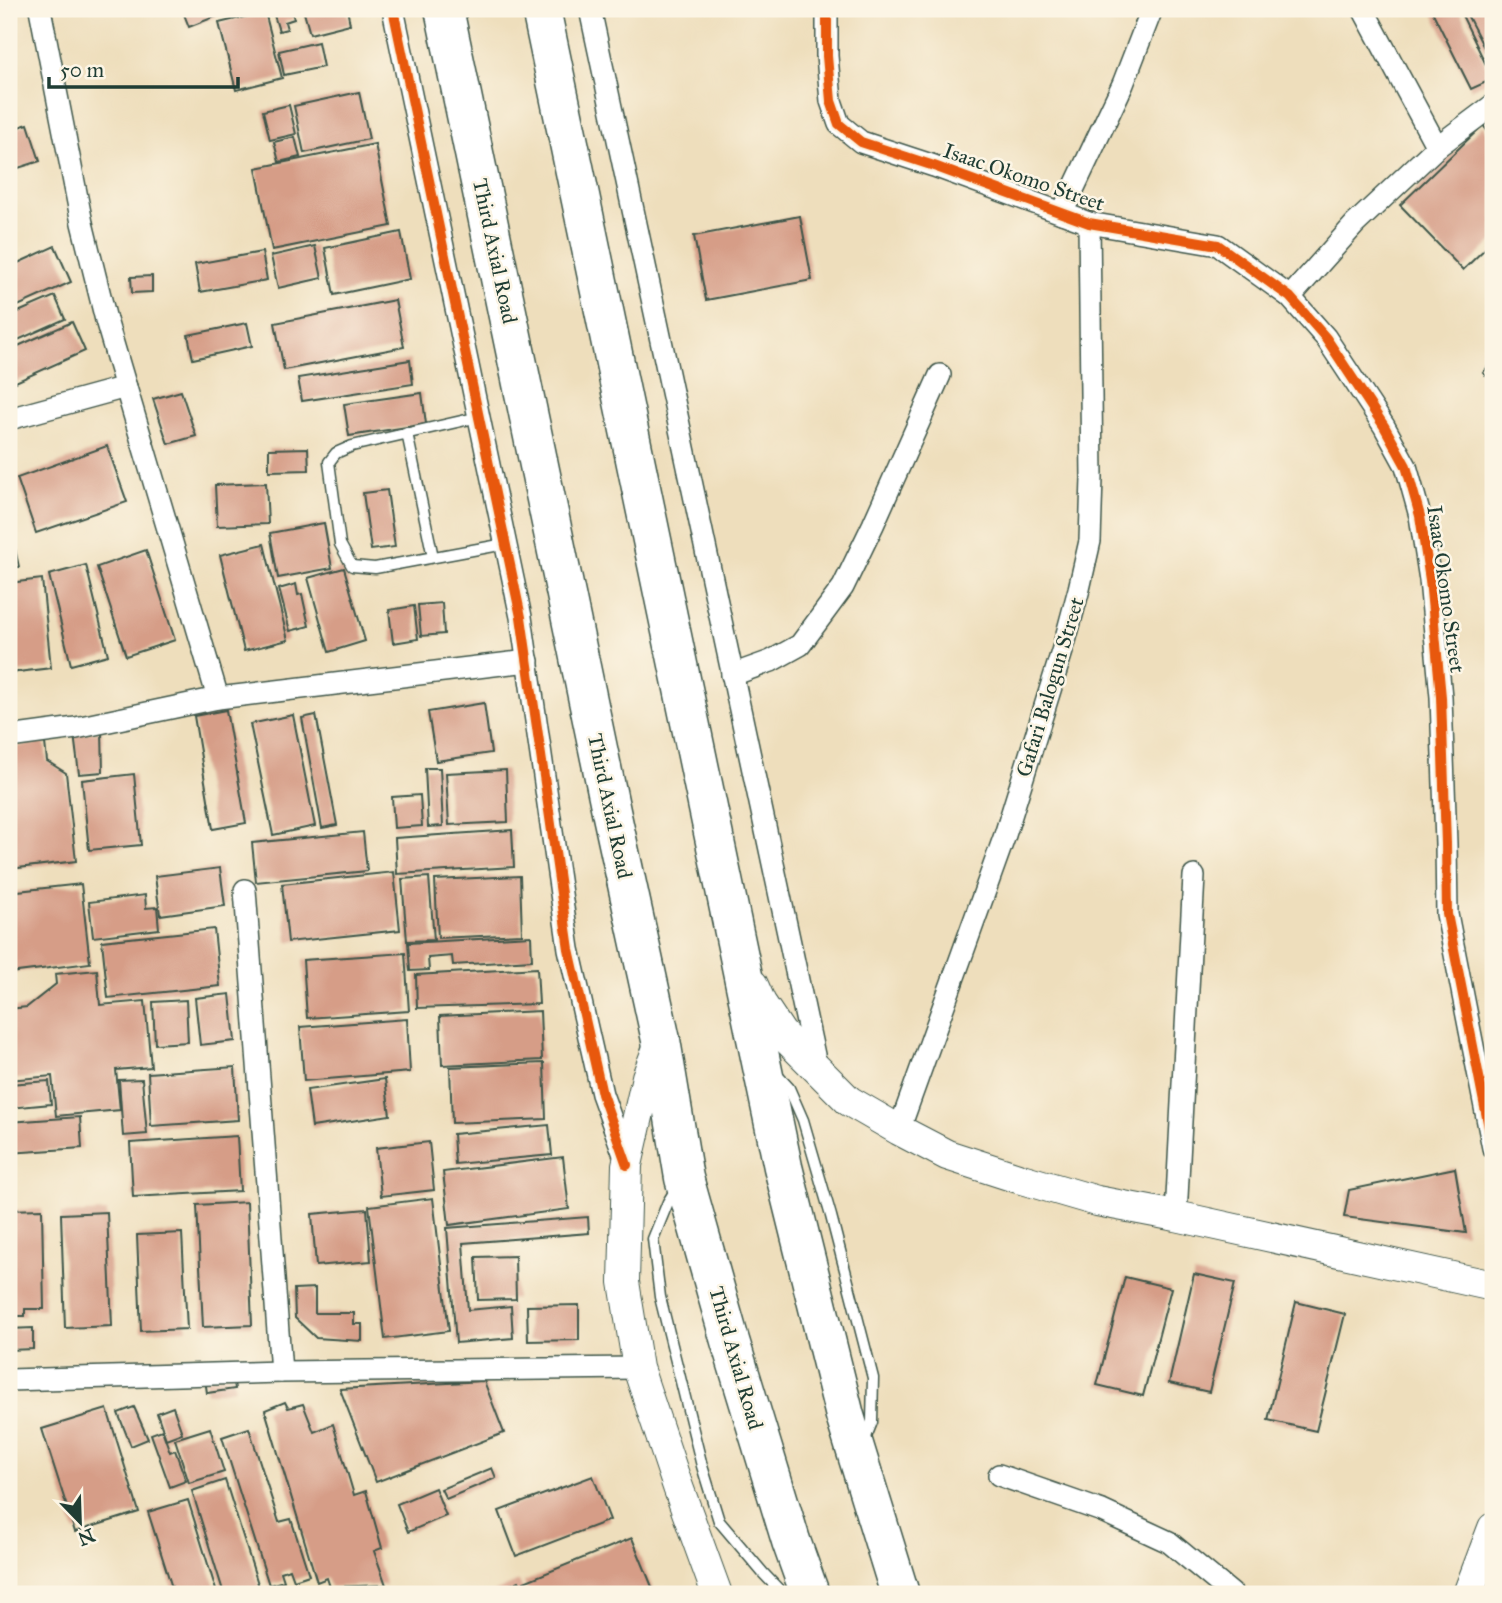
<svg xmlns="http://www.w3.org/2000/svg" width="1502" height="1603" font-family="'IM FELL Great Primer',serif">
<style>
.building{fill:#d69d87}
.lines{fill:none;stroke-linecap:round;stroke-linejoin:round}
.lane-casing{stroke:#3e5548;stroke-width:13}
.street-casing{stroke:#3e5548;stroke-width:24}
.secondary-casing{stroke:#3e5548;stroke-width:32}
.highway-casing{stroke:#3e5548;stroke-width:41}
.lane{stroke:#fff;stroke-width:10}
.street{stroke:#fff;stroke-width:21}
.secondary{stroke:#fff;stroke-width:30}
.highway{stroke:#fff;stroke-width:38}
.cycleway-casing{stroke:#fcf5e5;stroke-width:15}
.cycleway{stroke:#e8590c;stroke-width:10}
.labels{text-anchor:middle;stroke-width:5;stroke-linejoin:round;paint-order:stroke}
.street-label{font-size:21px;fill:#1f3d34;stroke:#fcf5e5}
</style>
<rect width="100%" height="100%" fill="#fcf5e5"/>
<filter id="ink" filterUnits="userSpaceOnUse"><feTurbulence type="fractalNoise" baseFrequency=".0143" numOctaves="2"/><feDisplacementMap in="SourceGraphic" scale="14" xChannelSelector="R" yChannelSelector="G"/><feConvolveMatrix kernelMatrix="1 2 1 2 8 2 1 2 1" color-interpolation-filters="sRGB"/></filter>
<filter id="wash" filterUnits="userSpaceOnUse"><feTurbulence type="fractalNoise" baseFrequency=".00686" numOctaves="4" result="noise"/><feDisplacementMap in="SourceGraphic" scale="28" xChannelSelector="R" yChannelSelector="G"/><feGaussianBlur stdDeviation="1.57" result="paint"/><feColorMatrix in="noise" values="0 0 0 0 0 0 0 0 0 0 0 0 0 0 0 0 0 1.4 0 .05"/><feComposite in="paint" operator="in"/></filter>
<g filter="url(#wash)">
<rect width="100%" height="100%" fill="#eedebc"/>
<g id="blocks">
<!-- building -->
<g class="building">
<polygon points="182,9 214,9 217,16 189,27"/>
<polygon points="219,9 249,9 249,10 220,16"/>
<polygon points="283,9 291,9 294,19 285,22 287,29 279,31 273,12"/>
<polygon points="303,9 347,9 350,24 310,34"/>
<polygon points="1431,9 1459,9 1493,79 1471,89"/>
<polygon points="1464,9 1493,9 1493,65"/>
<polygon points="265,12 282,78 236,90 219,23"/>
<polygon points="318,42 323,67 284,75 279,51"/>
<polygon points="359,92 369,139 304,153 294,106"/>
<polygon points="289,105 296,134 270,140 263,111"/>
<polygon points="28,124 40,161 9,171 9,130"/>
<polygon points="1483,125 1493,139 1493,241 1463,270 1400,205"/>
<polygon points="295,137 300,157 279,162 274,142"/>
<polygon points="375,144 391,226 272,250 256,168"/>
<polygon points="800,216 812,280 706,300 694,236"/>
<polygon points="401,232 410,279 334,295 325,248"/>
<polygon points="55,246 71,282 9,310 9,267"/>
<polygon points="315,246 322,278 278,288 271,256"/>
<polygon points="262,252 267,280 200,292 195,264"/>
<polygon points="152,276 152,292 132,293 131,277"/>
<polygon points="55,296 65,319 9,344 9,316"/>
<polygon points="395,300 404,347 284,370 275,323"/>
<polygon points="72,322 85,351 9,385 9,350"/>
<polygon points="247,323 252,346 193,359 188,335"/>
<polygon points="410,360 413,384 302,401 298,378"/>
<polygon points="1493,360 1493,382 1483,373"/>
<polygon points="181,391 196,436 168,444 153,399"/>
<polygon points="422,393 426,424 349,436 344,404"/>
<polygon points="107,446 127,502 36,533 17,478"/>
<polygon points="308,448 309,470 269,471 269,449"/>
<polygon points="266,483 268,524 217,526 215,485"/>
<polygon points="387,490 395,547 371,550 363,493"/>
<polygon points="324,523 332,568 278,578 270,533"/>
<polygon points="9,526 10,526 19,567 9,567"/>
<polygon points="264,544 288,640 244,651 220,555"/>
<polygon points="146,550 175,640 126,656 97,567"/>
<polygon points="86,565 108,655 71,665 49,575"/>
<polygon points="344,568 365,641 329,652 308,578"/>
<polygon points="42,579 51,668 9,673 9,583"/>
<polygon points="296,584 298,595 302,594 309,626 290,631 279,589"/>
<polygon points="442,603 444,634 421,636 418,605"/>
<polygon points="414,606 418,639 393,643 389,610"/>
<polygon points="484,703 491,753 436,761 428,712"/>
<polygon points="226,710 246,823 213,829 194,716"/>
<polygon points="293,715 315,826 273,835 250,724"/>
<polygon points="316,715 337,825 322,828 302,718"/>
<polygon points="102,731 103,772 79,774 74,734"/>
<polygon points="45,743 47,761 66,773 76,861 9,869 9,747"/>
<polygon points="425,768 440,768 443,826 428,827"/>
<polygon points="506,770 508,822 449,825 446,773"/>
<polygon points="134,774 141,845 89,850 82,780"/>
<polygon points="420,795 422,826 394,828 392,797"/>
<polygon points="512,830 514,867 397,874 395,838"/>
<polygon points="363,832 367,871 256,882 252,843"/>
<polygon points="220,868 225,906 160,915 155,876"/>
<polygon points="394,872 400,930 288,942 282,884"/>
<polygon points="520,876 522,934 438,938 435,880"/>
<polygon points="429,877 434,940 407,941 402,879"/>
<polygon points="81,884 90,963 9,973 9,892"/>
<polygon points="145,895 146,908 157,907 159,929 93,937 89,902"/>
<polygon points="214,929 220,986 108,998 102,941"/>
<polygon points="531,936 532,960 453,965 452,956 428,958 429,970 410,971 408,943"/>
<polygon points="405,953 409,1011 307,1018 303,960"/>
<polygon points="537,968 539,1004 417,1008 416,975"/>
<polygon points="97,970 100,1005 145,1001 151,1067 116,1070 120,1110 56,1116 52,1076 9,1080 9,1009 27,1007 56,984 55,974"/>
<polygon points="230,994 235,1041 200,1045 195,998"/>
<polygon points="186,1000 188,1042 155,1044 153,1002"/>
<polygon points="540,1011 542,1060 442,1065 440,1016"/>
<polygon points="407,1019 410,1072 304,1081 300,1027"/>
<polygon points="544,1063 546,1119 452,1123 450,1067"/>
<polygon points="235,1067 238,1120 151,1126 148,1073"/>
<polygon points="142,1079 147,1134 123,1136 119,1080"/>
<polygon points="385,1079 390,1115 312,1127 307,1090"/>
<polygon points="49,1081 51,1104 9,1108 9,1084"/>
<polygon points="80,1117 82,1148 9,1153 9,1122"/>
<polygon points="549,1125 552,1155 455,1164 453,1134"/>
<polygon points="237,1136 240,1191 133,1197 130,1143"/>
<polygon points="429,1142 434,1190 381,1196 376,1148"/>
<polygon points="563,1157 569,1209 449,1225 443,1172"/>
<polygon points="1455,1168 1466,1233 1344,1217 1349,1190"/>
<polygon points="433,1198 449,1331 385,1339 369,1206"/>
<polygon points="247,1202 252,1325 203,1327 197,1205"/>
<polygon points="42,1209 44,1309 25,1309 25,1316 9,1316 9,1210"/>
<polygon points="367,1209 371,1261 316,1266 312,1214"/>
<polygon points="107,1212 112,1326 65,1328 61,1214"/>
<polygon points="588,1217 589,1233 463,1243 468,1310 511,1306 513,1338 456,1343 447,1228"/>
<polygon points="182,1233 187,1329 141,1331 137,1235"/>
<polygon points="515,1256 516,1299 478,1300 476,1257"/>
<polygon points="1194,1274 1235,1283 1209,1392 1169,1383"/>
<polygon points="1125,1277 1171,1288 1143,1396 1097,1385"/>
<polygon points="315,1288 315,1313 354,1313 354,1324 362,1324 362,1341 316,1338 295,1318 294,1289"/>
<polygon points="1296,1302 1345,1314 1316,1431 1268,1420"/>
<polygon points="579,1305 579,1340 528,1341 527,1306"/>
<polygon points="33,1328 33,1349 9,1350 9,1329"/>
<polygon points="233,1375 235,1389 207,1393 205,1379"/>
<polygon points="484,1381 504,1433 376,1482 340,1389"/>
<polygon points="285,1402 288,1408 303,1404 314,1432 333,1424 354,1495 366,1491 382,1548 374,1551 386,1585 330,1587 327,1578 317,1582 265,1410"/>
<polygon points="134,1407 148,1439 131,1446 118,1413"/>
<polygon points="173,1407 182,1433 166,1439 157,1413"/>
<polygon points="107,1409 139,1512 75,1532 42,1429"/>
<polygon points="210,1428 224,1472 189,1483 175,1439"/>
<polygon points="249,1428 279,1522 291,1519 309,1575 294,1580 290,1569 281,1572 284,1581 269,1585 222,1437"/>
<polygon points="162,1430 170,1452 175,1450 186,1481 170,1487 151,1434"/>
<polygon points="492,1468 496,1478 446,1499 441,1489"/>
<polygon points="593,1476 610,1520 516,1556 499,1511"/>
<polygon points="225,1480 259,1587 236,1594 224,1594 192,1491"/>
<polygon points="435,1488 446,1516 408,1532 397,1504"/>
<polygon points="188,1500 216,1590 199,1594 174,1594 148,1512"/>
<polygon points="632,1538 655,1594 529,1594 524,1582"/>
<polygon points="519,1581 525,1594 490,1594"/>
</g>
</g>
</g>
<g filter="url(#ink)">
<use href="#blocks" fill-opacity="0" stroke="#3e5548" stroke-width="2"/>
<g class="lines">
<!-- lane casing -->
<g class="lane-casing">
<g id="lane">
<polyline points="479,417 352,446 336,453 329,462 340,544 352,566 375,568 505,544"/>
<polyline points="407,433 433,557"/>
<polyline points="777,1075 789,1088 803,1120 831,1216 873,1378 872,1422 864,1442"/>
<polyline points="676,1189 668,1202 653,1239 660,1297 702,1466 719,1521 763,1573 783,1594"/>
</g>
</g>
<!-- street casing -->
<g class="street-casing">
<g id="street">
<polyline points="40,9 82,223 106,320 218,698"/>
<polyline points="393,9 521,617 569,949 602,1094 627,1163"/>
<polyline points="590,9 817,1069"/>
<polyline points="827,9 827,56 831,101 839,124 861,142 934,166 1089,223 1218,245 1290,297 1326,338 1384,426 1406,466 1420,516 1430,580 1441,697 1446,844 1447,914 1493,1148"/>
<polyline points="1363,9 1437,147"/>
<polyline points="1062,213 1123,84 1152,9"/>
<polyline points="1290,297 1355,224 1437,147 1493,105"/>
<polyline points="9,419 126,387"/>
<polyline points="732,675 771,661 800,645 843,587 873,525 940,375"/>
<polyline points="9,737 76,728 218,698 528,661"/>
<polyline points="245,890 281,1372"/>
<polyline points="899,1130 1005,835 1064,645 1079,589 1090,541 1092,478 1089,223"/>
<polyline points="1176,1216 1194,876"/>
<polyline points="9,1380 281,1372 638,1368"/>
<polyline points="999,1475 1102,1511 1169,1542 1232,1594"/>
</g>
</g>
<!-- secondary casing -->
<g class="secondary-casing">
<g id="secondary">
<polyline points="753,985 761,1003 781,1033 849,1101 899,1130 947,1155 1018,1178 1097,1201 1176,1216 1493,1286"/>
<polyline points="661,1040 647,1077 627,1165 624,1282 638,1368 678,1487 717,1594"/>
<polyline points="1468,1594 1493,1528"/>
</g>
</g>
<!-- highway casing -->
<g class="highway-casing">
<g id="highway">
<polyline points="444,9 611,811 661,1040 684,1178 730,1341 791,1541 810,1594"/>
<polyline points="541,9 783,1167 845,1416 900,1594"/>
</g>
</g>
<!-- lane -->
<use href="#lane" class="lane"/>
<!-- street -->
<use href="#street" class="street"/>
<!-- secondary -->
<use href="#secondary" class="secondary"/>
<!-- highway -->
<use href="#highway" class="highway"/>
<!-- cycleway casing -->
<g class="cycleway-casing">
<g id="cycleway">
<polyline points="393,9 521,617 569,949 602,1094 627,1165"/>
<polyline points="827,9 827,56 831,101 839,124 861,142 934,166 1089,223 1218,245 1290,297 1326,338 1384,426 1406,466 1420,516 1430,580 1441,697 1446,844 1447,914 1493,1148"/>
</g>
</g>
<!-- cycleway -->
<use href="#cycleway" class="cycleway"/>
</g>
</g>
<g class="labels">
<!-- street labels -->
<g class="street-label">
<text transform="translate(1024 177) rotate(19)" y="7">Isaac Okomo Street</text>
<text transform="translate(495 251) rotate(78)" y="7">Third Axial Road</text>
<text transform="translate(1446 589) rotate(82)" y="7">Isaac Okomo Street</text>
<text transform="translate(1050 687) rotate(-73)" y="7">Gafari Balogun Street</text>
<text transform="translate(610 806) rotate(78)" y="7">Third Axial Road</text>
<text transform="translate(736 1358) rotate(74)" y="7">Third Axial Road</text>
</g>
</g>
<!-- margin -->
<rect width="1502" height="1603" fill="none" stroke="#fcf5e5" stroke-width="35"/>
<!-- north arrow -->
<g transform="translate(80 1522) rotate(157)" stroke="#fcf5e5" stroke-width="5" paint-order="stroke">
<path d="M0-5L12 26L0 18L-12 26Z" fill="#1f3d34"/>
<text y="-10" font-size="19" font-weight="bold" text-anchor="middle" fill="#1f3d34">N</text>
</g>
<!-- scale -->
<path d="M49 77v10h189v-10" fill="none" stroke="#1f3d34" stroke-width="3.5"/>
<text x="60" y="77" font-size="21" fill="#1f3d34" stroke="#fcf5e5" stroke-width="5" paint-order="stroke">50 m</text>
</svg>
